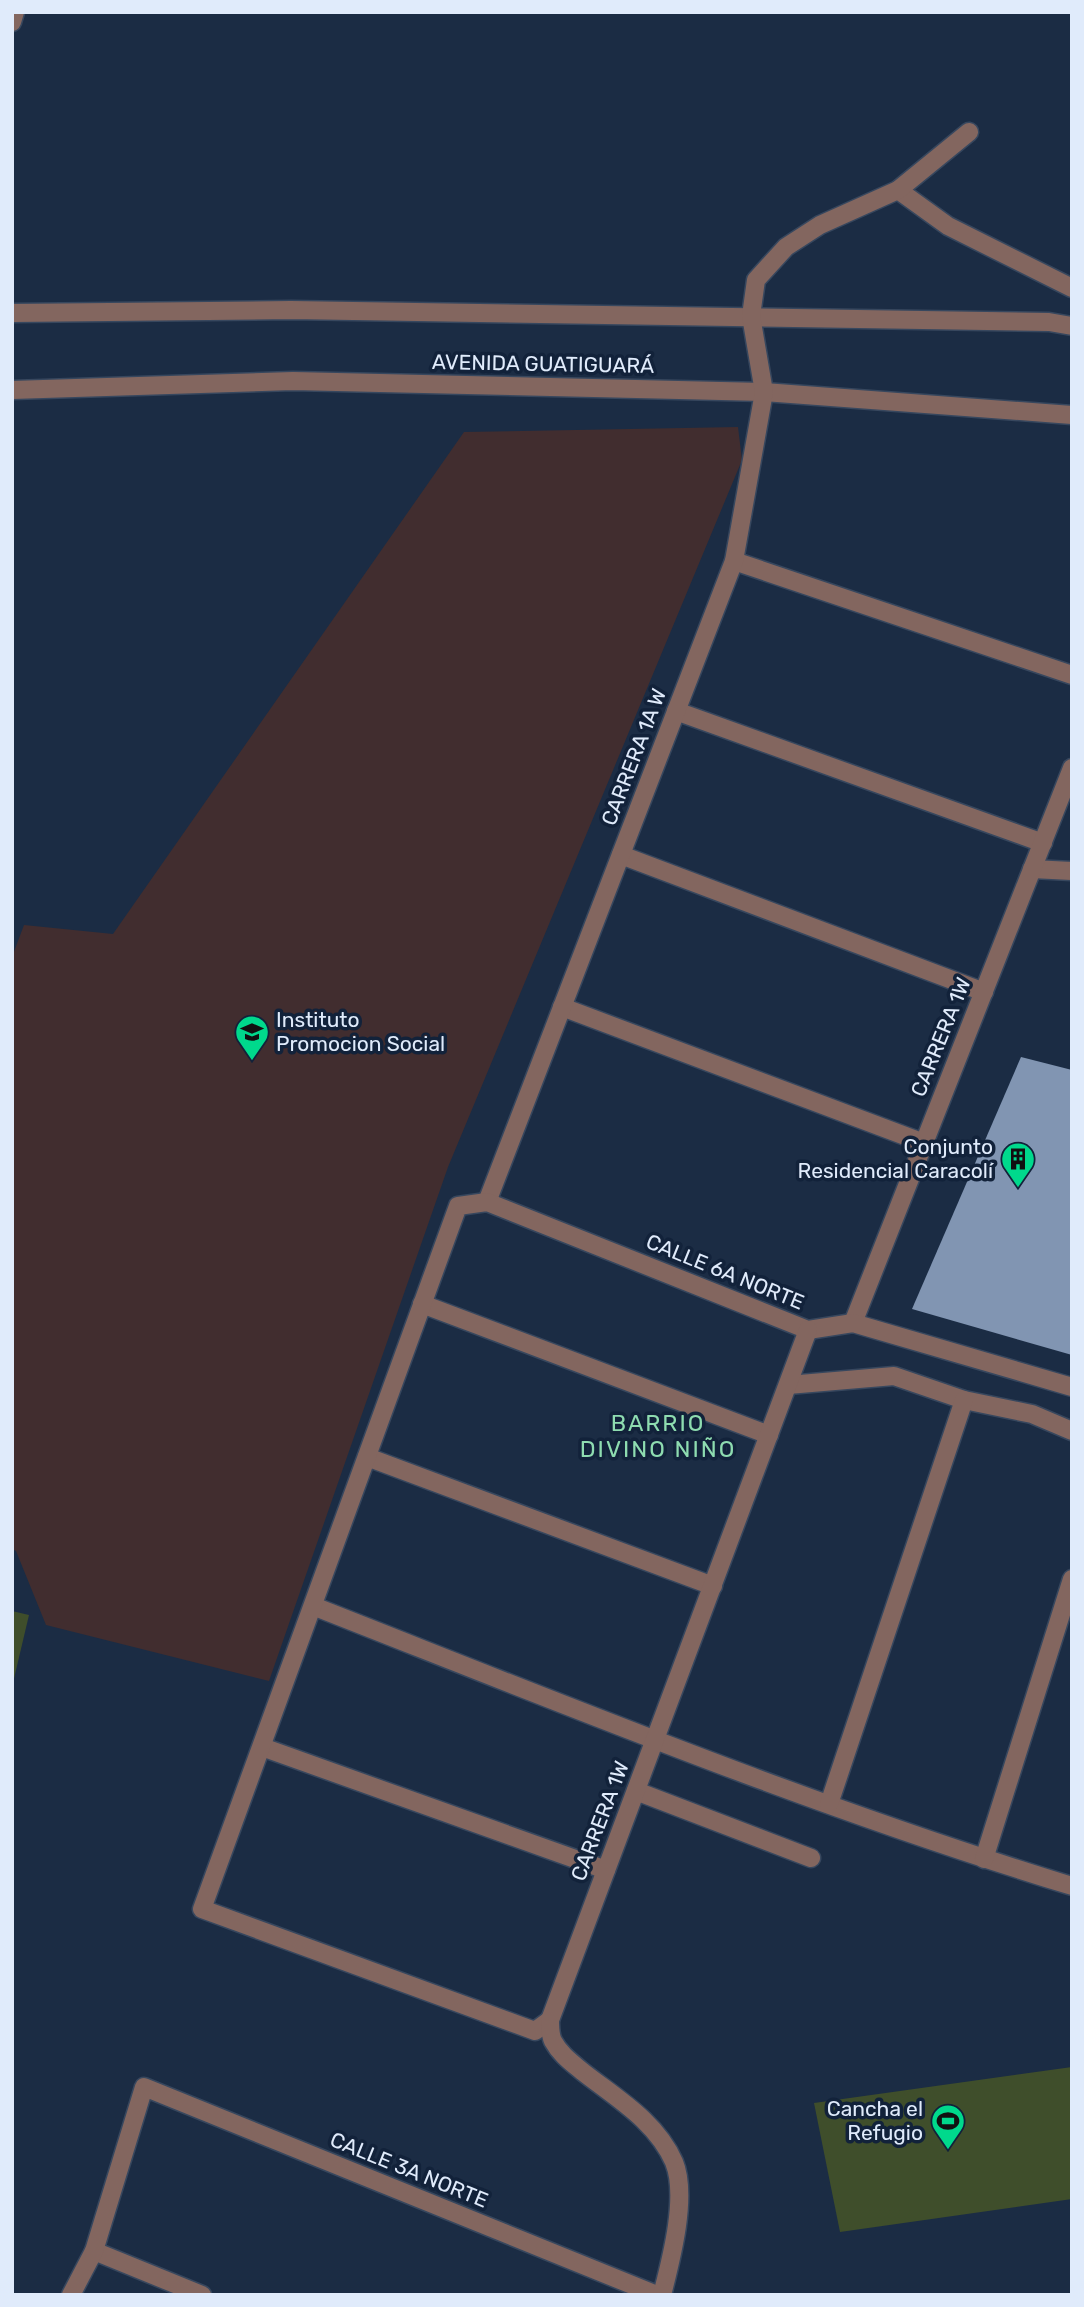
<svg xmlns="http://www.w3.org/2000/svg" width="1084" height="2307" font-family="Rubik,sans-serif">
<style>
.education{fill:#412d2f}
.green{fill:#3f4e2b}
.building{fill:#8195b2}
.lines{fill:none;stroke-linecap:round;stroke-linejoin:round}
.minor-casing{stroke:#37475e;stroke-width:21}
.minor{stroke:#83665f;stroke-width:18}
.labels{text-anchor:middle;stroke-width:7;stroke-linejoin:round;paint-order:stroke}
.street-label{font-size:21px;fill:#e0ebfb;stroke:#12223a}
.poi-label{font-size:21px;fill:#e0ebfb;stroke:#12223a;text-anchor:end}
.neighbourhood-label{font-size:23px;letter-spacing:2px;fill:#8edcb0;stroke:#12223a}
</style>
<rect width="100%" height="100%" fill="#1b2c44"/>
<!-- education -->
<polygon class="education" points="738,427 742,460 448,1167 269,1681 46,1625 16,1551 12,1549 12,957 24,925 113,934 464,432"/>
<!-- green -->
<g class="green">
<polygon points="12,1611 29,1615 12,1687"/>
<polygon points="1072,2067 1072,2199 840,2232 814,2103"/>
</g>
<!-- building -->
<polygon class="building" points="1021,1057 1072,1070 1072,1355 912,1309"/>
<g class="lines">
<!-- minor casing -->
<g class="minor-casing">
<g id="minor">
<polyline points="12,22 15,12"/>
<polyline points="898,190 948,226 1072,288"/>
<polyline points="12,313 291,310 1049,322 1072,326"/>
<polyline points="12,390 293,381 764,392 1072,415"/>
<polyline points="734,561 1072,675"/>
<polyline points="676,711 1043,843"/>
<polyline points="621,855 984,992"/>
<polyline points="1032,869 1072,871"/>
<polyline points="562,1007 924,1143"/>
<polyline points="487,1202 734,561 764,392 751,316 756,280 786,247 820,225 898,190 969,132"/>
<polyline points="422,1304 769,1435"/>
<polyline points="853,1323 1072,768"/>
<polyline points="788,1385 894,1376 964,1400 1032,1414 1072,1431"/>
<polyline points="367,1457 713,1586"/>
<path d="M313,1606C563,1704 814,1807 1072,1886"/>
<polyline points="262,1747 606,1870"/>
<polyline points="636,1791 811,1858"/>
<polyline points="829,1804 964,1400"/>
<polyline points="984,1859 1072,1579"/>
<polyline points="550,2020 535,2031 202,1909 458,1206 487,1202 808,1330 853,1323 1072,1387"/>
<polyline points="94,2251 202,2295"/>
<polyline points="71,2295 94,2251 144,2087 657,2295"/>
<path d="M662,2295C671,2260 688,2196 674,2162C656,2121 616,2098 583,2072C571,2062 560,2054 553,2041C550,2035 550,2027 550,2020L808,1330"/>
</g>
</g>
<!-- minor -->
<use href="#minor" class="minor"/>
</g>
<!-- icons -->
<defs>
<g id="school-pin" transform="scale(1.75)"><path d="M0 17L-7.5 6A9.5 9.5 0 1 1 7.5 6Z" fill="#00d98c" stroke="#12223a"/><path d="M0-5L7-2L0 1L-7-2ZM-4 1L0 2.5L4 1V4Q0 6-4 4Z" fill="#111"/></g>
<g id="building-pin" transform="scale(1.75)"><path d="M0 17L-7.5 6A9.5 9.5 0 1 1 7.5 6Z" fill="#00d98c" stroke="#12223a"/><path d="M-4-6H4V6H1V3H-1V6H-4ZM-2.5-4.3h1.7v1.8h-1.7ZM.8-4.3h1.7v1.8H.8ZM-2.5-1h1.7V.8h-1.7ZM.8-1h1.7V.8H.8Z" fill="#111"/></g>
<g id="stadium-pin" transform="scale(1.75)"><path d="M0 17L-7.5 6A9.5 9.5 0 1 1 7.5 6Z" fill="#00d98c" stroke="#12223a"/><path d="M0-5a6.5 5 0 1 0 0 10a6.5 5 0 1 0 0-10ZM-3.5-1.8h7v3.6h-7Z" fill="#111"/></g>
</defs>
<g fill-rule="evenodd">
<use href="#school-pin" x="252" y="1032"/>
<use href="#building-pin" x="1018" y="1159"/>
<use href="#stadium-pin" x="948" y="2121"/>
</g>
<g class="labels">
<!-- street labels -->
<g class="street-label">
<text transform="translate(543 364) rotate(1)" y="7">AVENIDA GUATIGUARÁ</text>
<text transform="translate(634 757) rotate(-69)" y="7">CARRERA 1A W</text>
<text transform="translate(941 1037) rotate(-68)" y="7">CARRERA 1W</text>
<text transform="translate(725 1272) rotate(22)" y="7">CALLE 6A NORTE</text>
<text transform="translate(600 1821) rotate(-69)" y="7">CARRERA 1W</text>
<text transform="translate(409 2170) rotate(22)" y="7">CALLE 3A NORTE</text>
</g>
<!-- poi labels -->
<g class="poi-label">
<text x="276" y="1027" text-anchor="start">Instituto<tspan x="276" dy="24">Promocion Social</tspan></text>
<text x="993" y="1154">Conjunto<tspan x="993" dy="24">Residencial Caracolí</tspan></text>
<text x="923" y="2116">Cancha el<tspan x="923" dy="24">Refugio</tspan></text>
</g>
<!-- neighbourhood labels -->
<g class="neighbourhood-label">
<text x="658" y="1431">BARRIO<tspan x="658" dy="26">DIVINO NIÑO</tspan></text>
</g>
</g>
<!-- border -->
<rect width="1084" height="2307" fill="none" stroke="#e0ebfb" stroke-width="28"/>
</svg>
